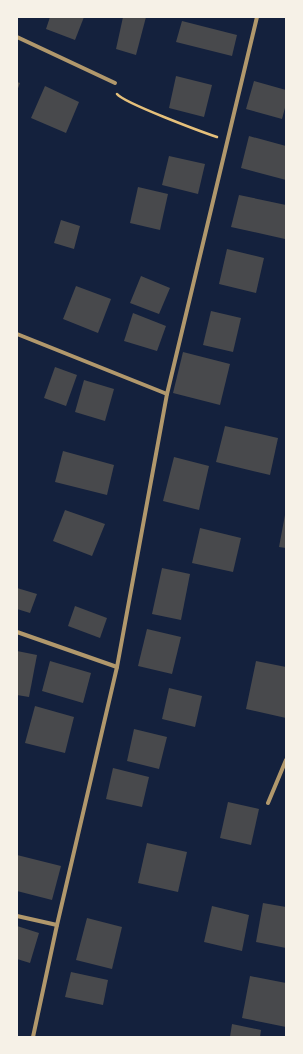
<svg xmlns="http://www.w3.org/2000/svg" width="303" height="1054" font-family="'Golos Text',sans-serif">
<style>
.building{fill:#48494c}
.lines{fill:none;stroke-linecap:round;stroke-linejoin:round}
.path{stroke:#e5c07b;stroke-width:2.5}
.minor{stroke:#b1986c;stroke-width:4}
</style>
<rect width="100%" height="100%" fill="#14213d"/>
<!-- building -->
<g class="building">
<polygon points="50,17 84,17 75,40 46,29"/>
<polygon points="123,17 146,17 136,55 116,49"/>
<polygon points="182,21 237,35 232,56 176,42"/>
<polygon points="176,76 212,85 204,117 169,108"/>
<polygon points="254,81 286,90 286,104 282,119 246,109"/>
<polygon points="17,82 20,83 17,91"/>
<polygon points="45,86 79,102 66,133 31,118"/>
<polygon points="249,136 286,146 286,180 241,168"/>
<polygon points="169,156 205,164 198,194 162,185"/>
<polygon points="138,187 168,194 160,230 130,223"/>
<polygon points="239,195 286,205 285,239 231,227"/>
<polygon points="61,220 80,226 74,249 54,243"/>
<polygon points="227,249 264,258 256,293 219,284"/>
<polygon points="141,276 170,288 159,314 130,303"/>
<polygon points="76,286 111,299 98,333 63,319"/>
<polygon points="211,311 241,318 233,352 203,345"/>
<polygon points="133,313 166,326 157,351 124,341"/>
<polygon points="183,352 230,364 220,405 173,393"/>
<polygon points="55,367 77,375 66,406 44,398"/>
<polygon points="84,380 114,389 105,421 75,412"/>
<polygon points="225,426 278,438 270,475 216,462"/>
<polygon points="63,451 114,465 107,495 55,482"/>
<polygon points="174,457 209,466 199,510 163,501"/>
<polygon points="65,510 105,524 92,556 53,541"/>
<polygon points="285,515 286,515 286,548 279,547"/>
<polygon points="200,528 241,538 233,572 192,563"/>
<polygon points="162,568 190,574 181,620 152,614"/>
<polygon points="17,588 37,594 30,613 17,609"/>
<polygon points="75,606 107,618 100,638 68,626"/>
<polygon points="147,629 181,637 172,674 138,666"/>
<polygon points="17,651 37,655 29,697 17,695"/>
<polygon points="50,661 91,673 83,703 42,691"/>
<polygon points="256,661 286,667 286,718 246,709"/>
<polygon points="169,688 202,696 195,727 162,719"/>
<polygon points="35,706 74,717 65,753 25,743"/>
<polygon points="134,729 167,737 159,769 127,761"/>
<polygon points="113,768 149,777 142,807 106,799"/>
<polygon points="228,802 259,809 251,845 220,838"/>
<polygon points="147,843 187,852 178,892 138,883"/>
<polygon points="17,855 61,866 52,900 17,891"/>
<polygon points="263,903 286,907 286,948 256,942"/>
<polygon points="212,906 249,915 242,951 204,942"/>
<polygon points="87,918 122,927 112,969 76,960"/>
<polygon points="17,926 39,933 30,963 17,959"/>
<polygon points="71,972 108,980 103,1005 65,997"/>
<polygon points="250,976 286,983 286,1027 242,1018"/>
<polygon points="232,1024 261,1030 260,1037 230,1037"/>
</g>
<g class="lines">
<!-- path -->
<path class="path" d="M117,94C124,103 202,132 217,137"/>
<!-- minor -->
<g class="minor">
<polyline points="17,37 115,83"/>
<polyline points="17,334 167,394"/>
<polyline points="17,632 117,667"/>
<polyline points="268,803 286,760"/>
<polyline points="17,916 57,925"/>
<polyline points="33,1037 57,925 117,667 167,394 257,17"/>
</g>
</g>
<!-- border -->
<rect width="303" height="1054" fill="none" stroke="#f6f1e7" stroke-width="36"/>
</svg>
